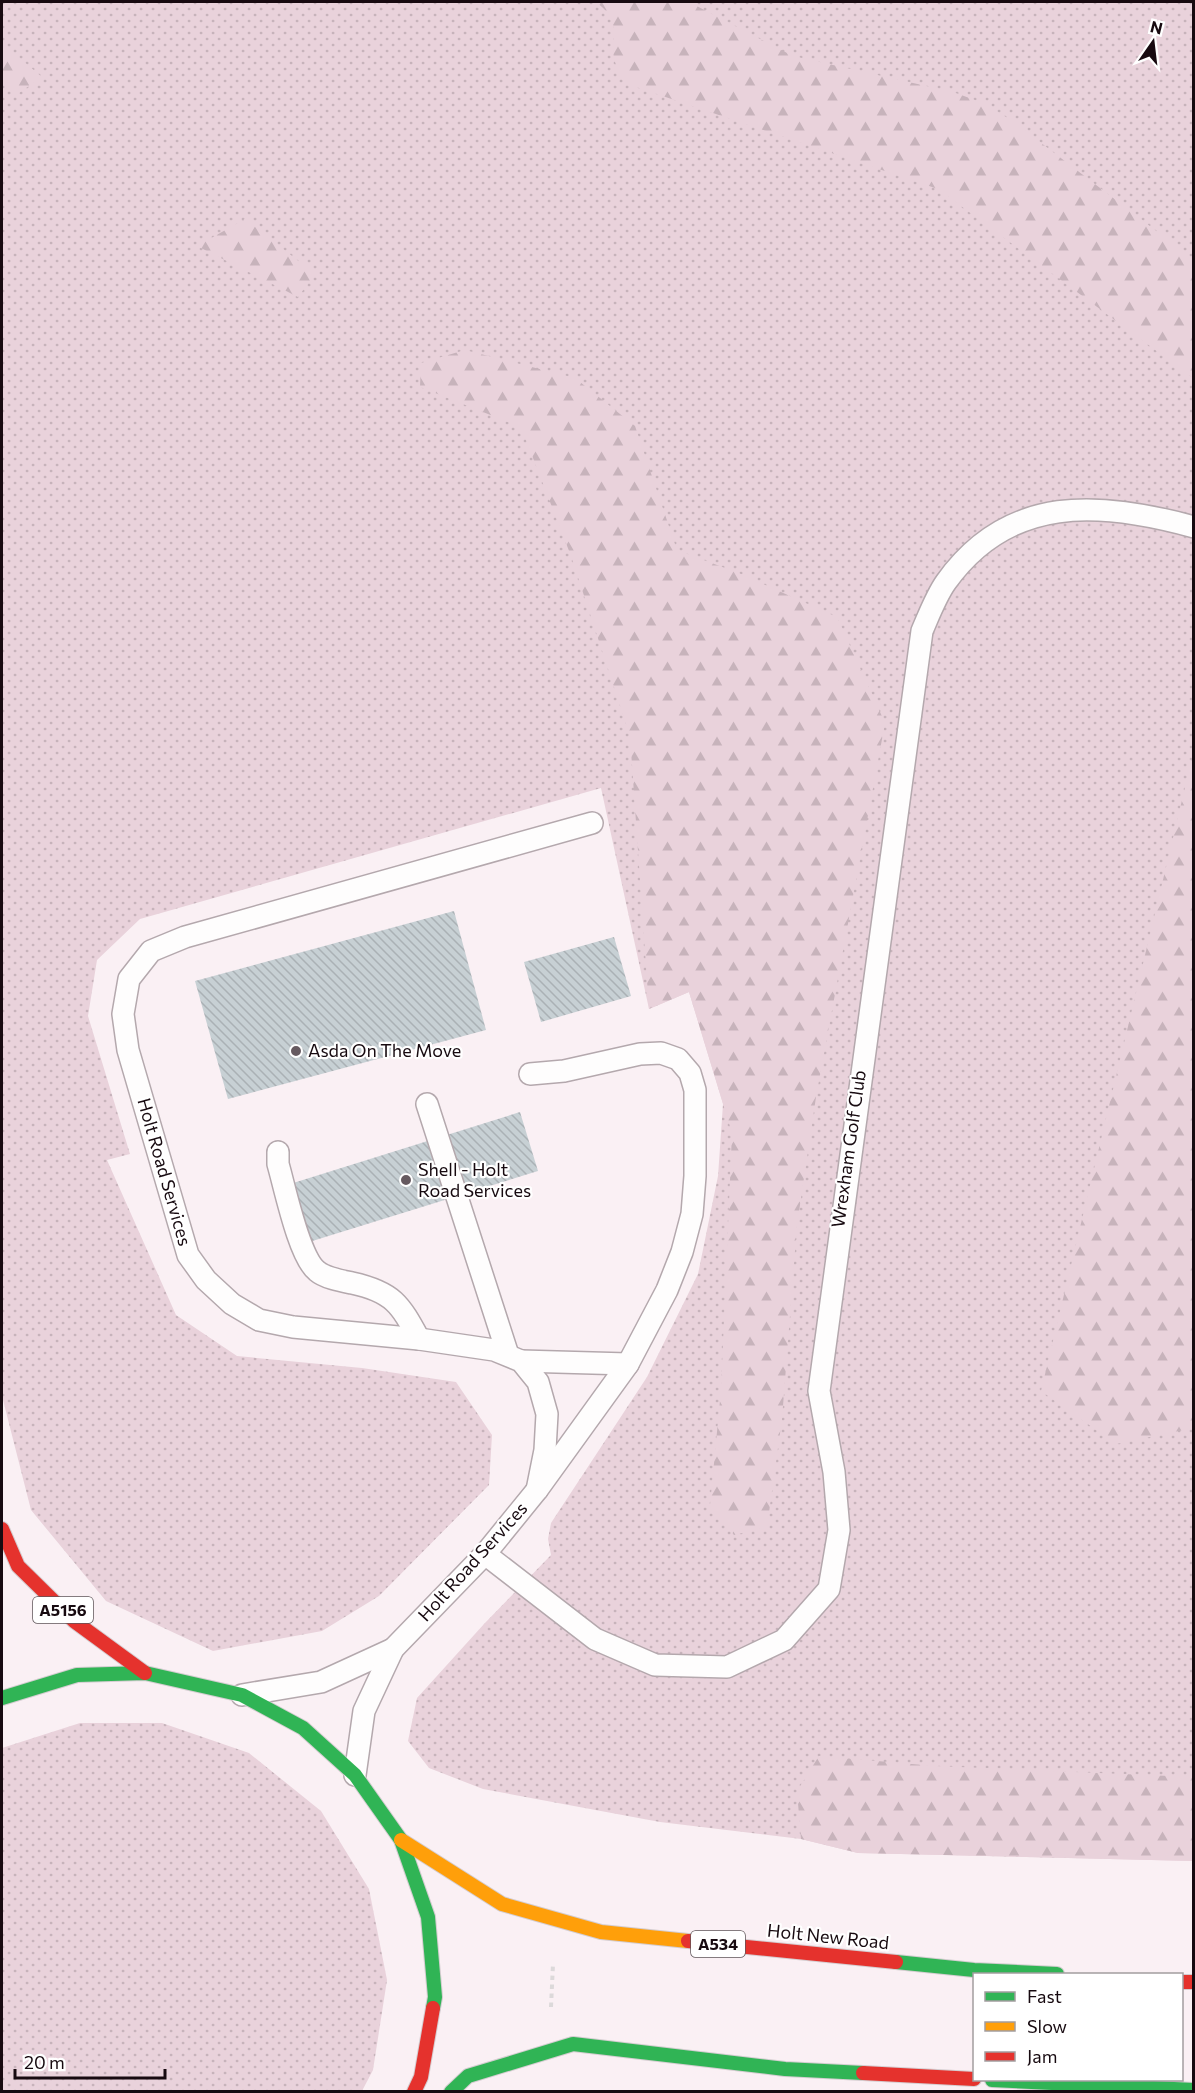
<svg xmlns="http://www.w3.org/2000/svg" width="1195" height="2093" font-family="Commissioner,sans-serif">
<style>
.grass{fill:url(#grass-dots)}
.forest{fill:url(#forest-firs)}
.building{fill:url(#building-back-hatch)}
.lines{fill:none;stroke-linecap:round;stroke-linejoin:round}
.lane-casing{stroke:#b4a8ad;stroke-width:24}
.fast-casing{stroke:#d4cdd0;stroke-width:16}
.slow-casing{stroke:#d4cdd0;stroke-width:16}
.jam-casing{stroke:#d4cdd0;stroke-width:16}
.path{stroke:#dcd9da;stroke-width:4;stroke-dasharray:4.5 4.5;stroke-linecap:butt}
.lane{stroke:#fefdfd;stroke-width:21}
.fast{stroke:#30b455;stroke-width:14}
.slow{stroke:#ff9f0a;stroke-width:14}
.jam{stroke:#e5322d;stroke-width:14}
.poi-dot{fill:#665a60;stroke:#fff;stroke-width:2}
.labels{text-anchor:middle;stroke-width:4.5;stroke-linejoin:round;paint-order:stroke}
.shield{fill:#fff;stroke:#5d5458;stroke-width:1.5}
.shield-label{font-size:16px;font-weight:bold;fill:#170a10}
.poi-label{font-size:18px;fill:#170a10;stroke:#fff;text-anchor:start}
.street-label{font-size:18px;fill:#170a10;stroke:#fff}
</style>
<defs>
<pattern id="grass-dots" width="8" height="8" patternUnits="userSpaceOnUse" patternTransform="scale(1.5)"><rect width="8" height="8" fill="#e9d2db"/><path d="M2 2h.1M6 6h.1" fill="none" stroke="#c7b3bb" stroke-width="1.8" stroke-linecap="round"/></pattern>
<pattern id="forest-firs" width="22" height="20" patternUnits="userSpaceOnUse" patternTransform="scale(1.5)"><rect width="22" height="20" fill="#e9d2db"/><path d="M5 1l3.5 6h-7zM16 11l3.5 6h-7z" fill="#c7b3bb"/></pattern>
<pattern id="building-back-hatch" width="6" height="6" patternUnits="userSpaceOnUse" patternTransform="scale(1.5)"><rect width="6" height="6" fill="#c7d0d4"/><path d="M-1 5l2 2M0 0l6 6M5-1l2 2" fill="none" stroke="#aab1b5"/></pattern>
</defs>
<rect width="100%" height="100%" fill="#faf0f4"/>
<!-- grass -->
<g class="grass">
<polygon points="2,2 1193,2 1193,1861 858,1853 801,1839 660,1822 483,1789 429,1768 408,1741 417,1698 484,1624 551,1555 548,1539 551,1523 647,1377 698,1274 718,1176 723,1104 689,992 649,1009 601,788 140,919 97,960 88,1016 130,1154 107,1160 176,1315 237,1356 362,1368 456,1382 492,1435 489,1485 379,1596 322,1631 213,1651 106,1601 31,1510 2,1396"/>
<polygon points="80,1723 162,1723 249,1753 321,1811 369,1889 387,1980 373,2070 362,2091 2,2091 2,1748"/>
</g>
<!-- forest -->
<g class="forest">
<path d="M596,2H689L793,56L953,92L983,103L1011,120L1193,259V378L938,189L633,86C629,80 621,74 617,67C605,42 628,26 596,2Z"/>
<polygon points="2,43 42,77 16,95 2,83"/>
<polygon points="245,219 315,274 298,297 197,246"/>
<polygon points="465,350 575,378 635,426 677,550 741,574 837,617 885,723 816,1097 797,1225 782,1419 767,1527 734,1535 710,1505 721,1390 732,1133 689,992 649,1009 630,736 571,556 521,427 420,387 421,363"/>
<polygon points="1193,754 1193,1428 1116,1444 1041,1391"/>
<polygon points="819,1756 935,1766 1193,1777 1193,1861 858,1853 801,1839 797,1791"/>
</g>
<!-- building -->
<g class="building">
<polygon points="454,911 486,1030 228,1099 195,981"/>
<polygon points="614,937 631,996 541,1022 524,962"/>
<polygon points="520,1112 538,1171 293,1247 274,1189"/>
</g>
<g class="lines">
<!-- lane casing -->
<g class="lane-casing">
<g id="lane">
<polyline points="427,1104 508,1355"/>
<path d="M278,1152V1164C285,1188 299,1257 317,1271C325,1278 342,1281 352,1283C393,1292 400,1304 419,1339"/>
<polyline points="521,1361 628,1364"/>
<polyline points="537,1490 545,1450 547,1414 538,1382 521,1361 494,1350 419,1339 293,1327 259,1320 232,1304 206,1280 188,1255 128,1050 123,1014 129,979 151,951 185,937 592,823"/>
<path d="M485,1554L595,1639L655,1665L727,1667L784,1640L829,1589L839,1530L834,1472L819,1391L922,631C929,615 936,596 946,582C1009,494 1100,501 1194,527"/>
<polyline points="242,1695 321,1682 393,1649"/>
<polyline points="355,1775 364,1711 393,1649 485,1554 537,1490 628,1364 667,1290 682,1252 692,1214 695,1176 695,1090 690,1073 678,1059 661,1053 640,1054 564,1071 530,1074"/>
</g>
</g>
<!-- fast casing -->
<g class="fast-casing">
<g id="fast">
<polyline points="2,1698 77,1675 145,1673 242,1695 303,1728 355,1775 401,1840 428,1917 435,1997 433,2008"/>
<polyline points="896,1962 974,1970 1057,1974"/>
<polyline points="992,2080 1194,2090"/>
<polyline points="451,2092 468,2076 573,2044 785,2069 863,2073"/>
</g>
</g>
<!-- slow casing -->
<g class="slow-casing">
<polyline id="slow" points="401,1840 502,1904 601,1932 688,1941"/>
</g>
<!-- jam casing -->
<g class="jam-casing">
<g id="jam">
<polyline points="2,1529 18,1566 74,1621 145,1673"/>
<polyline points="688,1941 896,1962"/>
<polyline points="1182,1982 1194,1982"/>
<polyline points="863,2073 974,2079"/>
<polyline points="414,2092 421,2077 433,2008"/>
</g>
</g>
<!-- path -->
<polyline class="path" points="551,2007 553,1964"/>
<!-- lane -->
<use href="#lane" class="lane"/>
<!-- fast -->
<use href="#fast" class="fast"/>
<!-- slow -->
<use href="#slow" class="slow"/>
<!-- jam -->
<use href="#jam" class="jam"/>
</g>
<!-- markers -->
<g class="poi-dot">
<circle cx="296" cy="1051" r="6"/>
<circle cx="406" cy="1180" r="6"/>
</g>
<g class="labels">
<!-- shield labels -->
<g class="shield">
<rect x="33" y="1597" width="60" height="26" rx="4.5"/>
<rect x="691" y="1931" width="54" height="26" rx="4.5"/>
</g>
<g class="shield-label">
<text x="63" y="1616">A5156</text>
<text x="718" y="1950">A534</text>
</g>
<!-- poi labels -->
<g class="poi-label">
<text x="308" y="1057">Asda On The Move</text>
<text x="418" y="1176">Shell - Holt<tspan x="418" dy="21">Road Services</tspan></text>
</g>
<!-- street labels -->
<g class="street-label">
<text transform="translate(849 1149) rotate(-82)" y="6">Wrexham Golf Club</text>
<text transform="translate(164 1172) rotate(74)" y="6">Holt Road Services</text>
<text transform="translate(473 1562) rotate(-48)" y="6">Holt Road Services</text>
<text transform="translate(828 1937) rotate(6)" y="6">Holt New Road</text>
</g>
</g>
<!-- border -->
<rect width="1195" height="2093" fill="none" stroke="#170a10" stroke-width="6"/>
<!-- legend -->
<rect x="973" y="1973" width="210" height="108" fill="#ffffff" stroke="#a29d9f" stroke-width="1.5"/>
<rect x="985" y="1992" width="30" height="9" fill="#30b455" stroke="#a29d9f" stroke-width="1.5"/>
<text x="1027" y="2003" font-size="18" fill="#170a10">Fast</text>
<rect x="985" y="2022" width="30" height="9" fill="#ff9f0a" stroke="#a29d9f" stroke-width="1.5"/>
<text x="1027" y="2033" font-size="18" fill="#170a10">Slow</text>
<rect x="985" y="2052" width="30" height="9" fill="#e5322d" stroke="#a29d9f" stroke-width="1.5"/>
<text x="1027" y="2063" font-size="18" fill="#170a10">Jam</text>
<!-- north arrow -->
<g transform="translate(1153 42) rotate(14)" stroke="#ffffff" stroke-width="4.5" paint-order="stroke">
<path d="M0-4.5L10 22L0 15L-10 22Z" fill="#170a10"/>
<text y="-9" font-size="16" font-weight="bold" text-anchor="middle" fill="#170a10">N</text>
</g>
<!-- scale -->
<path d="M15 2069v9h150v-9" fill="none" stroke="#170a10" stroke-width="3"/>
<text x="24" y="2069" font-size="18" fill="#170a10" stroke="#ffffff" stroke-width="4.5" paint-order="stroke">20 m</text>
</svg>
